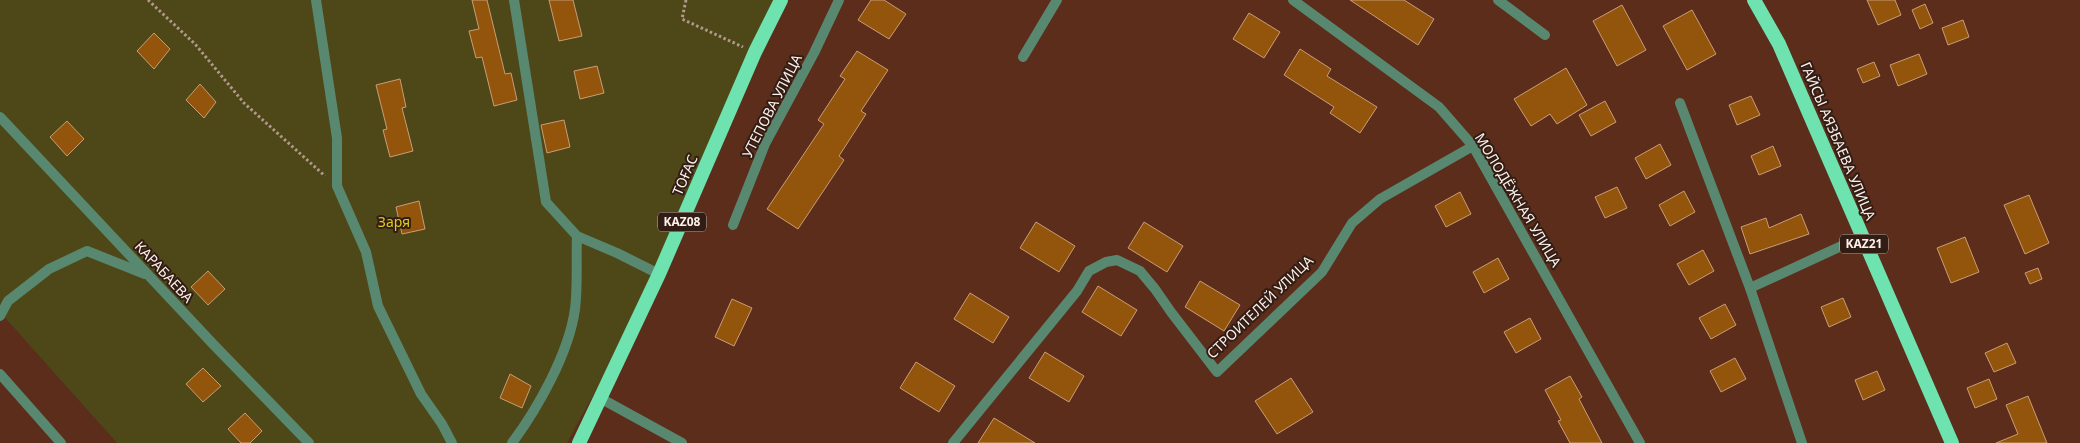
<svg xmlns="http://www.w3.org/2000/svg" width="2080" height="443" font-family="'Noto Sans',sans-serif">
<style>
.green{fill:#4e4819}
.building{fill:#93550c;stroke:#c99d76}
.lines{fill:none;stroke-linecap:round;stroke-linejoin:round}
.path{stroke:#b3988d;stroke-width:3;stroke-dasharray:2.5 2.5;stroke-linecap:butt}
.minor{stroke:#598871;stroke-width:10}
.trunk{stroke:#6ee2af;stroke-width:14}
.labels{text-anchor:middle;stroke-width:4;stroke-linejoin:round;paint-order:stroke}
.shield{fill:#321d14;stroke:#c0b1ab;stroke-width:1}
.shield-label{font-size:12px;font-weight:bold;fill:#fdf1ec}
.street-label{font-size:14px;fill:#fdf1ec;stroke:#321d14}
.park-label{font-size:14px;fill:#decb1b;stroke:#321d14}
</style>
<rect width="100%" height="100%" fill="#5b2d1a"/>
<!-- green -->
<polygon class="green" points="0,0 788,0 659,274 567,443 117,443 0,312"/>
<!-- building -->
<g class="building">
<polygon points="472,0 487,0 505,74 511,73 517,100 494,106 482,57 476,58 469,31 479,29"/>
<polygon points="549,0 573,0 582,36 559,41"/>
<polygon points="871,0 884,0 906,14 889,39 858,20"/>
<polygon points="1350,0 1404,0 1434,19 1418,45"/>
<polygon points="1867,0 1895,0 1901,15 1878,25"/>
<polygon points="1925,4 1933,23 1920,29 1912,10"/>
<polygon points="1622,5 1646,50 1617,66 1593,21"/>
<polygon points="1692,10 1716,54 1687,70 1663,26"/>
<polygon points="1249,13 1280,32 1264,58 1233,39"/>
<polygon points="1963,20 1969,37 1948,45 1942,28"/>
<polygon points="154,33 170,49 154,69 137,51"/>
<polygon points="1300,49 1331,69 1327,76 1377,107 1360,133 1330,113 1334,107 1284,75"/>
<polygon points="857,51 888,70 861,111 866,114 839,156 844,160 798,229 767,209 824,124 818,120 845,79 840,76"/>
<polygon points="1919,54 1927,74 1898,86 1890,65"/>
<polygon points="1874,62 1880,76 1863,83 1857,69"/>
<polygon points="597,66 604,93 580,99 574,71"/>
<polygon points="1566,68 1587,105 1557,124 1550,114 1531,126 1514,99"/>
<polygon points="400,79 406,107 402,108 413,151 390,157 383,130 387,129 376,85"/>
<polygon points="200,84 216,102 204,118 186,100"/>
<polygon points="1751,96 1760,115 1737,125 1729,105"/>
<polygon points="1605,101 1616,122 1591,136 1579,115"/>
<polygon points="564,120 570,147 547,153 541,125"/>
<polygon points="67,121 84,139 67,156 50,137"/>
<polygon points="1660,144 1671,165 1646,179 1635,158"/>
<polygon points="1773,146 1781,166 1759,175 1751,156"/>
<polygon points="1617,187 1627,208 1605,218 1595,197"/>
<polygon points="1684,191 1695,212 1670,226 1659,205"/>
<polygon points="1460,192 1471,214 1446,227 1435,206"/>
<polygon points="2029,195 2049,243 2025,254 2004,205"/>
<polygon points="419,201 425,229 402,234 396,207"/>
<polygon points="1801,214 1809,234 1750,254 1741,227 1766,218 1769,228"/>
<polygon points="1036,222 1075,246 1059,272 1020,248"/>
<polygon points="1144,222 1183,246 1167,272 1128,248"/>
<polygon points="1965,237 1979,272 1951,283 1937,248"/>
<polygon points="1703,250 1714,271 1689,285 1677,264"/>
<polygon points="1498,258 1509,279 1484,293 1473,272"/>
<polygon points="2038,268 2042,279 2030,284 2025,273"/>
<polygon points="208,271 225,289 208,305 191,287"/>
<polygon points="1200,281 1240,305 1224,331 1185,307"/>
<polygon points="1098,286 1137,310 1121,336 1082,312"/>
<polygon points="970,293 1009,317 993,343 954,319"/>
<polygon points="1843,298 1851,317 1829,327 1821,307"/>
<polygon points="732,299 752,308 734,346 715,337"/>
<polygon points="1725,304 1736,325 1711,339 1699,318"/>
<polygon points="1530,318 1541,339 1516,353 1504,332"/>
<polygon points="2007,343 2016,363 1994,372 1985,353"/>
<polygon points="1045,352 1084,376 1069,402 1029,378"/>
<polygon points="1735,358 1746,379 1721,392 1710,371"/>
<polygon points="916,362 955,386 939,412 900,388"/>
<polygon points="203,368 221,386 203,402 186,384"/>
<polygon points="1877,371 1885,390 1863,400 1855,380"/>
<polygon points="510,374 531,386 522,408 500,398"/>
<polygon points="1570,376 1582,397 1579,399 1602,443 1570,443 1558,421 1561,420 1545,390"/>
<polygon points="1291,378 1313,412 1277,434 1255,401"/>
<polygon points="1989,379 1997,399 1975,408 1967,388"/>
<polygon points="2028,396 2047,443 1996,443 2018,434 2006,405"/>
<polygon points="245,413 262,431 250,443 241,443 228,429"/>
<polygon points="994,418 1035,443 978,443"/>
</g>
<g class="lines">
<!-- path -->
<g class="path">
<polyline points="148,0 195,44 244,103 325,176"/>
<polyline points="686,0 682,19 743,47"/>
</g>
<!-- minor -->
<g class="minor">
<polyline points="316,0 337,138 337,186 366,252 378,306 421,394 442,424 452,443"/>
<polyline points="514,0 546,202 577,236 617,253 659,274"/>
<polyline points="1293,0 1439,107 1473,146 1640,443"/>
<polyline points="1498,0 1545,35"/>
<polyline points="1023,57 1057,0"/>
<polyline points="1680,103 1750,288 1802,443"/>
<polyline points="0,117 213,344 309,443"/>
<polyline points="733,225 765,144 814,53 839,0"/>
<polyline points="1750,288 1861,237"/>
<polyline points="0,316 8,301 49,269 87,251 145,274"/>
<polyline points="0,374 61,443"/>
<polyline points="600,398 682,443"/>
<path d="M512,443C538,408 569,353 575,309C578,285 576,259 577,236"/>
<polyline points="953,443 1077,291 1089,271 1106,262 1117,260 1140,271 1155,289 1171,312 1217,372 1322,272 1352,223 1380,199 1473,146"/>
</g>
<!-- trunk -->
<g class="trunk">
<polyline points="1754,0 1779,44 1952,443"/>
<polyline points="579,443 659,274 755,52 781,0"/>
</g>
</g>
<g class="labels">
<!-- shield labels -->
<g class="shield">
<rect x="658" y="212.5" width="48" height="19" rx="4"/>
<rect x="1840" y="234.5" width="48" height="19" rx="4"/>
</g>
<g class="shield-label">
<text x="682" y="226">KAZ08</text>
<text x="1864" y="248">KAZ21</text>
</g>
<!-- street labels -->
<g class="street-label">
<text transform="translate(772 106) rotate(-63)" y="5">УТЕПОВА УЛИЦА</text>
<text transform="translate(1838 141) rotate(67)" y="5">ГАЙСЫ АЯЗБАЕВА УЛИЦА</text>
<text transform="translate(685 175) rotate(-67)" y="5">ТОҒАС</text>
<text transform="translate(1518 200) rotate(59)" y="5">МОЛОДЁЖНАЯ УЛИЦА</text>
<text transform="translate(164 272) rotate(47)" y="5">КАРАБАЕВА</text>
<text transform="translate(1260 307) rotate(-44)" y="5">СТРОИТЕЛЕЙ УЛИЦА</text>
</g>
<!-- park labels -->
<g class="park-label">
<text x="394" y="227">Заря</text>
</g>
</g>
</svg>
